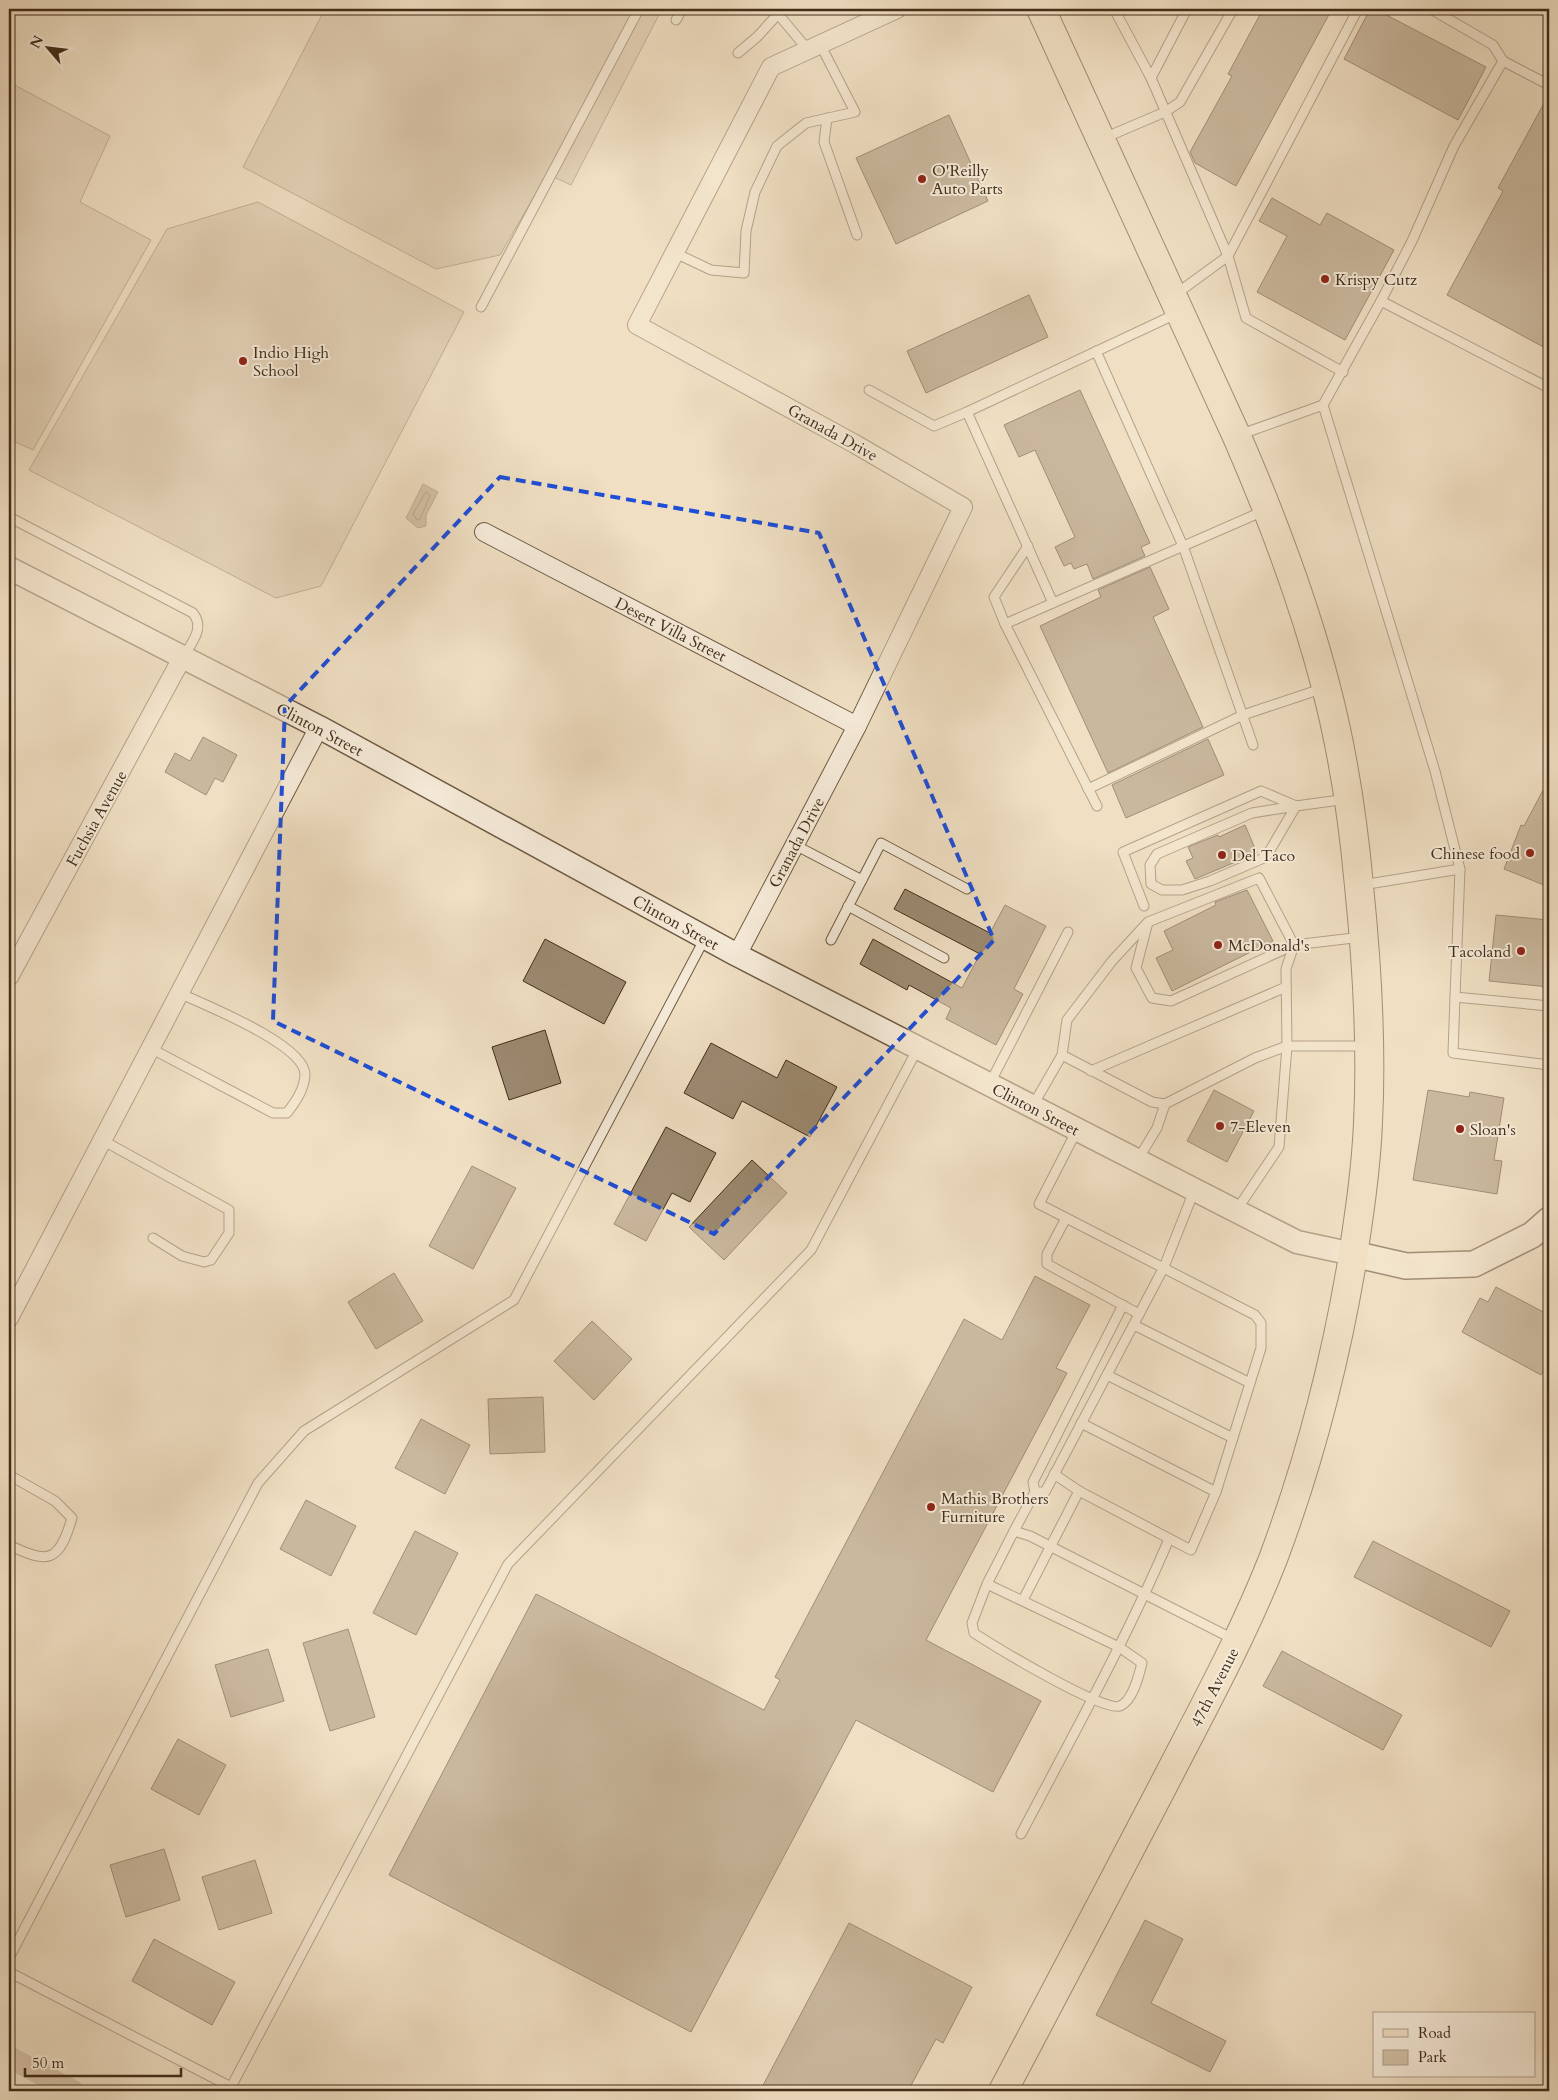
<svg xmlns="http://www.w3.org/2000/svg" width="1558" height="2100" font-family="Cardo,serif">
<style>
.green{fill:#d2c1a6;stroke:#8a7760}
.water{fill:#b5a289;stroke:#87735c}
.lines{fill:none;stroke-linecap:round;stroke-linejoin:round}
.shore{stroke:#7c6851;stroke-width:1}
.canal{stroke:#b5a289;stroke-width:22}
.building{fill:#9c8a71;stroke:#422d19}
.service-casing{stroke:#6e5a44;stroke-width:11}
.minor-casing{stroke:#6e5a44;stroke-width:20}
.tertiary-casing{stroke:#6e5a44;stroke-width:25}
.secondary-casing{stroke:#422d19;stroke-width:28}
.primary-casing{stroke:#422d19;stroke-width:30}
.service{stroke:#f5ead8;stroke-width:9}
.minor{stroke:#f5ead8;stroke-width:18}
.tertiary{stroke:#f5ead8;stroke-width:22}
.secondary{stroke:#f5ead8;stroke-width:25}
.primary{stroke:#f0dfc3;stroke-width:28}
.marked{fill:none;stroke:#1d4ed8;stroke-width:4;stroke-dasharray:10 6;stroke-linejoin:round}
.poi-dot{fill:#8f2418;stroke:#f5ead8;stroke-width:2}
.labels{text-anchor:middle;stroke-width:4;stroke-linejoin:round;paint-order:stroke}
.poi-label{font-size:16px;fill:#422d19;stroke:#f5ead8;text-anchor:start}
.street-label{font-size:16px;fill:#422d19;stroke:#f5ead8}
</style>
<rect width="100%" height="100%" fill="#f0dfc3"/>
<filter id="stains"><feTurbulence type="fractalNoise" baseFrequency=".004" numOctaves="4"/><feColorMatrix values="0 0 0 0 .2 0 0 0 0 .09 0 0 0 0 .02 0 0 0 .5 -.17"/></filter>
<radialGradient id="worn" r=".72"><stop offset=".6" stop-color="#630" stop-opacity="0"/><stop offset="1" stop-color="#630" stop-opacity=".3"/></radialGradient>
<!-- green -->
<g class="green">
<polygon points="325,9 662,9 571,185 547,174 500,255 436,269 243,167"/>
<polygon points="9,82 110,136 80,202 151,240 33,450 9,439"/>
<polygon points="258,202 464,312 321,586 276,598 29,470 167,229"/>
</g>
<!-- water -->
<polygon class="water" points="423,484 438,492 426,515 426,526 418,528 406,518"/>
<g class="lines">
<!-- shore -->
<polygon class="shore" points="427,492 430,496 420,519 417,520 413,514 425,493"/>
<!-- canal -->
<polyline class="canal" points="9,2057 73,2091"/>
</g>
<!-- building -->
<g class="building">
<polygon points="1263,9 1332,9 1236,186 1195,163 1190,152 1232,76 1228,74"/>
<polygon points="1370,9 1375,9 1486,67 1458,120 1344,59"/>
<polygon points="1549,94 1549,350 1447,295 1503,191 1498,188"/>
<polygon points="949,115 988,201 896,244 856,158"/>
<polygon points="1272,198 1320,225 1327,213 1394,250 1345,340 1257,292 1287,236 1259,221"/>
<polygon points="1029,295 1048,337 926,393 907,351"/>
<polygon points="1080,390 1150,543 1141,547 1145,556 1093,579 1087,564 1074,569 1071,563 1064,566 1055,547 1075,537 1035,450 1019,457 1004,425"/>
<polygon points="1150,567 1169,609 1153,617 1203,727 1108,773 1040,626 1101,597 1098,590"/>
<polygon points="203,737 237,755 223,782 215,778 206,795 165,772 175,753 190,761"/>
<polygon points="1208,739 1224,775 1126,818 1112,785"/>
<polygon points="1549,779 1549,887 1504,869 1521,825 1524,826"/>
<polygon points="1245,825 1257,853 1195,879 1186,861 1193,858 1188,847 1218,835 1219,837"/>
<polygon points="905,889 990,933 1005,905 1046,926 1014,989 1023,994 996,1045 946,1019 951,1008 909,985 907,990 860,964 873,939 962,988 980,954 894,909"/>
<polygon points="1247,890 1273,941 1172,991 1156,958 1173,950 1164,931 1216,905 1215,902"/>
<polygon points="1496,915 1549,920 1549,987 1489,981"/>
<polygon points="545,939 626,982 604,1024 523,981"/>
<polygon points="545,1030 561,1083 509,1100 492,1047"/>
<polygon points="711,1043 777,1078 786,1060 837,1087 810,1137 742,1101 733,1119 684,1093"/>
<polygon points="1214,1090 1254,1111 1227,1162 1187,1141"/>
<polygon points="1428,1090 1469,1097 1470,1092 1504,1098 1494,1160 1502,1161 1497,1194 1413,1180"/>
<polygon points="666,1127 716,1153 690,1202 672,1193 646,1241 614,1224"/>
<polygon points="752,1160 787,1193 724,1260 689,1227"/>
<polygon points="472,1166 516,1188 473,1269 429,1246"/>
<polygon points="394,1273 423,1321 376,1349 348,1302"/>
<polygon points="1035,1276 1090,1305 1056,1368 1067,1373 926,1640 1041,1701 993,1792 856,1720 691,2032 389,1875 536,1594 764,1710 780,1680 775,1677 964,1319 1002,1340"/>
<polygon points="1496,1287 1549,1315 1549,1360 1541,1375 1462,1332 1480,1298 1488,1302"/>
<polygon points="592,1321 632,1359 594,1400 554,1361"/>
<polygon points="543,1397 545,1452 490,1454 488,1399"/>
<polygon points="421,1419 470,1445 445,1494 395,1468"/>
<polygon points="306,1500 356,1526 331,1576 280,1549"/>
<polygon points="415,1531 458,1553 416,1635 373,1613"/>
<polygon points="1373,1541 1510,1611 1491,1647 1354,1577"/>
<polygon points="348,1629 375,1717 330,1731 303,1643"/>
<polygon points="268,1649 284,1701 231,1717 215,1665"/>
<polygon points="1282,1651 1402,1715 1383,1750 1263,1686"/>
<polygon points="178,1739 226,1765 199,1815 151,1789"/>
<polygon points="164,1849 180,1900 126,1917 110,1865"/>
<polygon points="255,1860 272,1913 219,1930 202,1877"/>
<polygon points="1145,1920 1183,1939 1151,2003 1226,2041 1210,2072 1096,2015"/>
<polygon points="849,1923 972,1987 943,2043 936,2039 908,2091 760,2091"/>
<polygon points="154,1939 235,1982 212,2025 132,1981"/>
</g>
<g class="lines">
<!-- service casing -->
<g class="service-casing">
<g id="service">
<polyline points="1114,9 1151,78 1228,256 1246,318 1343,372"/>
<polyline points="1431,9 1493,45 1503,61"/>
<polyline points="676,20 682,9"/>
<polyline points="738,53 757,37 778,14 808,50"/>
<polyline points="1151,78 1187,9"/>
<polyline points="827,118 824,142 857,235"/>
<polyline points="1104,138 1165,112 1180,102 1233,9"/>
<polyline points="675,253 711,270 744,273 746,231 755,192 777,146 806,123 855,112 820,44"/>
<polyline points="1176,294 1228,256 1358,9"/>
<polyline points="1381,301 1412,241 1454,146 1503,61 1549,85"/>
<polyline points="481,307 639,9"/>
<polyline points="1178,313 967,412 1053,603 1266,510"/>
<polyline points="1096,351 1183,546 1253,745"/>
<polyline points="869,390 934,426 967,412"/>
<polyline points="1323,405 1435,771 1460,869 1455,997 1549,1006"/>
<polyline points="1239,435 1323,405 1381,301 1549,388"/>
<path d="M9,517L193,613C205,628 192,642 184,656"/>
<polyline points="1053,603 1005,624 1097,806"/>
<polyline points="1005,624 994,597 1028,546"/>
<polyline points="1088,789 1243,715 1324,688"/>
<polygon points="1296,806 1266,857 1210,881 1182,890 1162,890 1151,884 1150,865 1157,854 1252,813"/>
<polyline points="795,845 862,880"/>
<polyline points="1362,885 1460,869"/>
<polyline points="848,906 944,958"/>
<polyline points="1144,906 1123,852 1261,791 1296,806 1347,799"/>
<polyline points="831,940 881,843 967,889"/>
<polyline points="1455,997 1453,1053 1549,1065 1549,1063"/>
<path d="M150,1048L273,1113H287C296,1101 304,1090 305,1075C306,1045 205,1005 179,993"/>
<polyline points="1062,1055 1152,1102 1165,1104 1255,1058 1287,1046 1286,969 1294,945 1362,937"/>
<polyline points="1091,1071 1286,987"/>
<polyline points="989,1085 1068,932"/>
<polyline points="1032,1107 1062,1055 1067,1020 1112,961 1148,922 1259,878 1294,945 1171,1001 1152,998 1136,968 1148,922"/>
<polyline points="102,1140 229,1210 229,1233 211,1260 204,1262 182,1256 153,1238"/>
<polyline points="1137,1161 1157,1128 1165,1104"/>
<polyline points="1236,1211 1279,1147 1287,1046 1365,1046"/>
<polyline points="1066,1218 1047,1254 1047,1264 1139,1314"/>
<polyline points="1123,1305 1033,1482 1035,1492 1045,1492 1164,1267 1194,1191"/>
<polyline points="1134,1325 1250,1383"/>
<polyline points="1107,1375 1233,1438"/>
<polyline points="1081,1423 1216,1492"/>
<polyline points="1054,1474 1079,1491 1191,1550 1216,1492 1261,1348 1261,1323 1255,1315 1039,1204 1077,1130"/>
<path d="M9,1475L55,1501L72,1518C59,1563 48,1564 9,1545"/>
<polyline points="1014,1531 1035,1492"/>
<path d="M987,1584L972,1623L974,1633C994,1646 1104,1713 1120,1706C1133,1701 1139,1675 1142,1663L1119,1647L987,1584L1014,1531L1030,1536L1235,1640"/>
<polyline points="1023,1600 1079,1491"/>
<path d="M1021,1834C1072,1737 1126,1640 1169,1539"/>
<polyline points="9,1958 258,1483 304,1431 514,1300 705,938"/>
<polyline points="9,1972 231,2087 508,1564 811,1250 918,1048"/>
</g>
</g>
<!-- minor casing -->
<g class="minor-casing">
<g id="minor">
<polyline points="484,532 857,726"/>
<polyline points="737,955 857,726 963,507 855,444 637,325 771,67 897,9"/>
<polyline points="9,977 182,658"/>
<polyline points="9,1318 319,727"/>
</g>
</g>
<!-- tertiary casing -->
<g class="tertiary-casing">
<polyline id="tertiary" points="9,568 319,727 737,955 1236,1211 1297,1242 1353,1254"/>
</g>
<!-- secondary casing -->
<g class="secondary-casing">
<polyline id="secondary" points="1353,1254 1406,1266 1474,1264 1532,1235 1549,1220"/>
</g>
<!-- primary casing -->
<g class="primary-casing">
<path id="primary" d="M1003,2091C1057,1990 1109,1889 1162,1788C1201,1712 1242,1638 1273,1559C1309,1463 1335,1363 1352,1262C1359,1216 1366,1170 1368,1123C1372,1044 1367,964 1359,886C1353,819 1343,752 1326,687C1304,602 1273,520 1238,439L1041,9"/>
</g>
<!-- service -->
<use href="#service" class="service"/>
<!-- minor -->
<use href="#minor" class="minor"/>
<!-- tertiary -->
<use href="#tertiary" class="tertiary"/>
<!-- secondary -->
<use href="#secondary" class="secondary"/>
<!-- primary -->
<use href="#primary" class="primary"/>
</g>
<!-- marked area -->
<path d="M0 0H1558V2100H0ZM500,477L819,533L994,940L714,1234L273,1021L285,706Z" fill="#f0dfc3" fill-opacity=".55" fill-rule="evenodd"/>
<path class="marked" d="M500,477L819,533L994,940L714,1234L273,1021L285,706Z"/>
<!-- markers -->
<g class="poi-dot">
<circle cx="922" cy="179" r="5"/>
<circle cx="1325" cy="279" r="5"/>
<circle cx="243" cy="361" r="5"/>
<circle cx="1530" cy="853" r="5"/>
<circle cx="1222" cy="855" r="5"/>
<circle cx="1218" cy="945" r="5"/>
<circle cx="1521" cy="951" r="5"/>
<circle cx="1220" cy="1126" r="5"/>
<circle cx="1460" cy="1129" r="5"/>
<circle cx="931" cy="1507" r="5"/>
</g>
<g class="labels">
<!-- poi labels -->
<g class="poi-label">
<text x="932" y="176">O'Reilly<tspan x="932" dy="18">Auto Parts</tspan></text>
<text x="1335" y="285">Krispy Cutz</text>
<text x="253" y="358">Indio High<tspan x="253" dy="18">School</tspan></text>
<text x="1520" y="859" text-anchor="end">Chinese food</text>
<text x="1232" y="861">Del Taco</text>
<text x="1228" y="951">McDonald's</text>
<text x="1511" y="957" text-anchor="end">Tacoland</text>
<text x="1230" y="1132">7-Eleven</text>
<text x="1470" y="1135">Sloan's</text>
<text x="941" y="1504">Mathis Brothers<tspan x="941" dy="18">Furniture</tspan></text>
</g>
<!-- street labels -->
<g class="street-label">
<text transform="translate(833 432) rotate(29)" y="6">Granada Drive</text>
<text transform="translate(671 629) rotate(27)" y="6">Desert Villa Street</text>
<text transform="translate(320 729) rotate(28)" y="6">Clinton Street</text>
<text transform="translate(96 818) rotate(-61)" y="6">Fuchsia Avenue</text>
<text transform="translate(796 842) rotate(-62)" y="6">Granada Drive</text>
<text transform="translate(676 922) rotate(29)" y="6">Clinton Street</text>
<text transform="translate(1036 1109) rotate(27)" y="6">Clinton Street</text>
<text transform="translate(1214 1687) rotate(-63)" y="6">47th Avenue</text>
</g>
</g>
<!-- margin -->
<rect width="1558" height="2100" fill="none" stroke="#f0dfc3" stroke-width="30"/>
<rect x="10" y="10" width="1538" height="2080" fill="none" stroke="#422d19" stroke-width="2.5"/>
<rect x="15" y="15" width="1528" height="2070" fill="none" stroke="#422d19"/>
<!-- legend -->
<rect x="1373" y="2012" width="162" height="65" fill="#f5ead8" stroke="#ad9e8c"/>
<rect x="1383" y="2029" width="25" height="8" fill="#f0dfc3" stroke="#ad9e8c"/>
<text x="1418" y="2038" font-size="15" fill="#422d19">Road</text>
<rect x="1383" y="2050" width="25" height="15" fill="#d2c1a6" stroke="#ad9e8c"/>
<text x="1418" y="2062" font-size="15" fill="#422d19">Park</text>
<!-- north arrow -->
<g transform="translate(48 48) rotate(298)" stroke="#f5ead8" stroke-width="4" paint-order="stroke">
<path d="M0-4L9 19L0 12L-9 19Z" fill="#422d19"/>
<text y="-8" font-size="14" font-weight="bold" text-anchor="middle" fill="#422d19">N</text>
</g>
<!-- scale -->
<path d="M25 2068v8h156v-8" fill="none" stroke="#422d19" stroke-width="2.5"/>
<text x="32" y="2068" font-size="15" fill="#422d19" stroke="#f5ead8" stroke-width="4" paint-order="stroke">50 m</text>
<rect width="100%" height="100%" filter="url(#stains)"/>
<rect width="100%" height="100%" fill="url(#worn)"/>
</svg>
